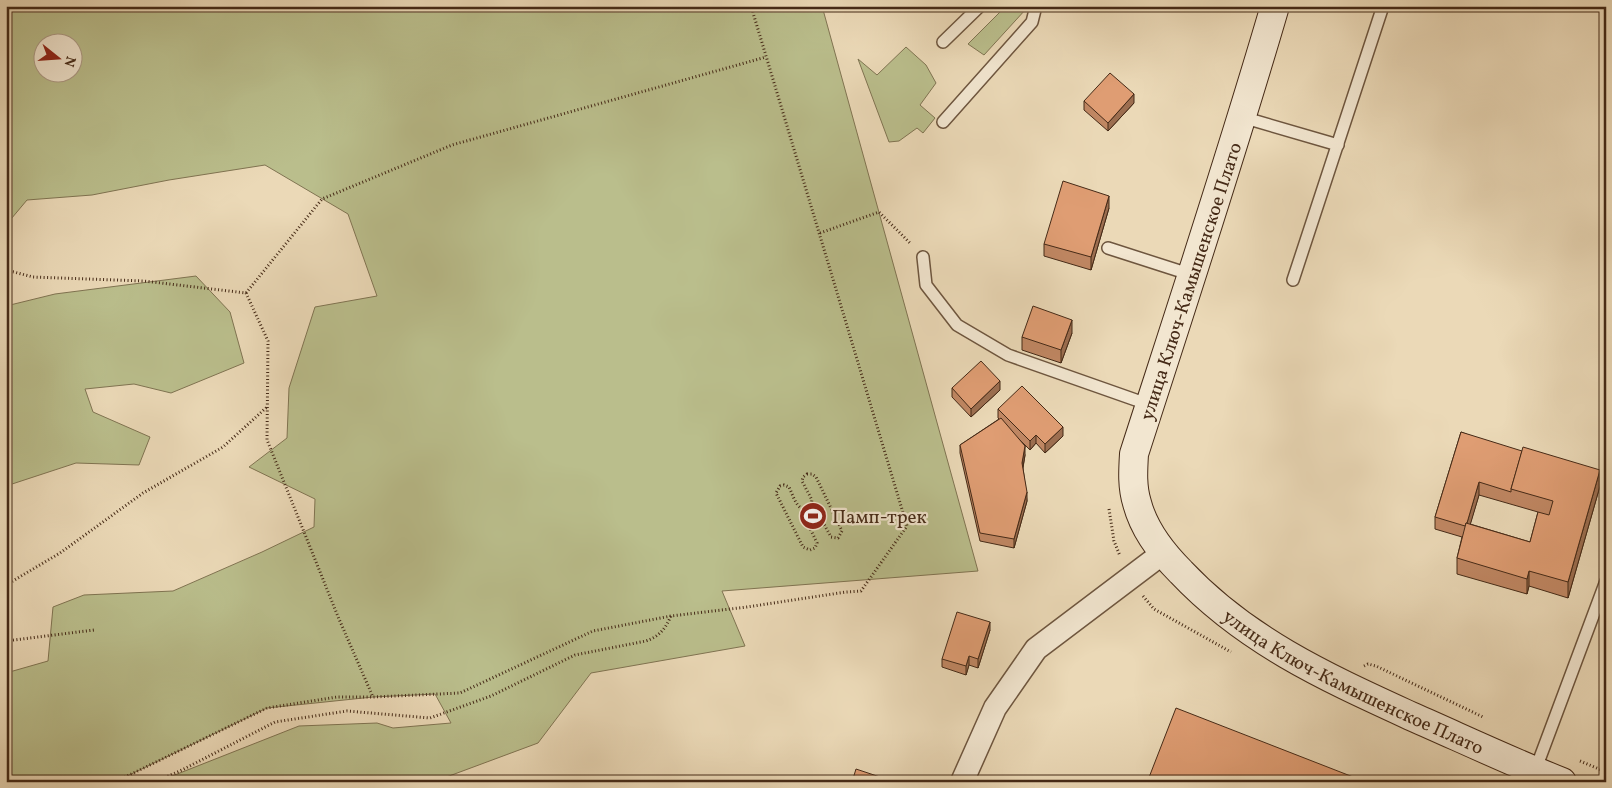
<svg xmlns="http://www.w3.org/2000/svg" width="1612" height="788" font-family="Vollkorn,serif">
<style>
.green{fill:#babe8c;stroke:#807452;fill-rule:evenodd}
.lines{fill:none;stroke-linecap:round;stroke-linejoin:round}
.lane-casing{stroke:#6e563f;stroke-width:14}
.street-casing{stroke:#6e563f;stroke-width:25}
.secondary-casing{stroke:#452a17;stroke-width:30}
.path{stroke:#452a17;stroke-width:3;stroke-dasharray:1 2.5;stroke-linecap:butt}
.lane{stroke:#f2e6d0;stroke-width:11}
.street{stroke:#f2e6d0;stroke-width:22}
.secondary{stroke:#f2e6d0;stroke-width:28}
.wall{fill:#c08763;stroke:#452a17;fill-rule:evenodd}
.shaded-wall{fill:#9c6e50;stroke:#452a17}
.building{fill:#df9d73;stroke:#452a17}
.labels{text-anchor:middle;stroke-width:4.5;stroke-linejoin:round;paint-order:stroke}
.street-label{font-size:19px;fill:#452a17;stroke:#f2e6d0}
.poi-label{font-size:19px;fill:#452a17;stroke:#f2e6d0;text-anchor:start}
</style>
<rect width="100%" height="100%" fill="#ebd9b7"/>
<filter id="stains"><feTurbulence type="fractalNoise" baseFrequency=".004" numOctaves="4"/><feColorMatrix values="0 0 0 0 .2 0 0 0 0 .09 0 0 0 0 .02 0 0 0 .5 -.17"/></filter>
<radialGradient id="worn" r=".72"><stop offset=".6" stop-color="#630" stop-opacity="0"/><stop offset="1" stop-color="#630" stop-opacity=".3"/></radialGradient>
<!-- green -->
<g class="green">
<path d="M6,6H822L978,571L722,591L745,646L591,673L538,743L433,782H157L299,726L377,723L393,728L451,723L435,694L373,697L267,708L115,782H6V673L48,661L53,607L84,595L173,591L262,552L314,527L315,499L249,467L287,438L289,388L315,307L377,296L348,214L265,165L169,180L92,195L27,200L6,225ZM72,42V72H42V42Z"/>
<polygon points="1006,6 1023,6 1026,9 984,55 968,44"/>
<polygon points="906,47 926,65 936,83 920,105 935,118 923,133 917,128 899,141 889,142 858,59 877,75"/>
<polygon points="196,276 230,312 244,363 171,393 134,384 85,389 93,412 150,437 139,465 76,463 6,486 6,306 55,294"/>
</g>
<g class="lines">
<!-- lane casing -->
<g class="lane-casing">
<g id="lane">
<polyline points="943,42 980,6"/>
<polyline points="1242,117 1338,145"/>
<polyline points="943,122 1032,22 1036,6"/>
<polyline points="1108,248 1192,275"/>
<polyline points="923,257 926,285 957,325 1008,355 1150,405"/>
<polyline points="1293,280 1383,6"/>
<polyline points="1535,771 1606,581"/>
</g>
</g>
<!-- street casing -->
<g class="street-casing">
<polyline id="street" points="962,782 995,708 1036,649 1163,553"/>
</g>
<!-- secondary casing -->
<g class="secondary-casing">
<g id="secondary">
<path id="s1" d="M1275,6C1231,157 1182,305 1134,454C1133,471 1132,487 1137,503C1144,530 1162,553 1181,572C1247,642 1328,678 1413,717C1463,739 1512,762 1562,782"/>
</g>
</g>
<!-- path -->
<g class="path">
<polyline points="820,233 879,212 911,244"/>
<polyline points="6,270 33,277 144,281 246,293 268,341 267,440 339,619 373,697 460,693 593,631 671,616 747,607 846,592 861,591 907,526 751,6"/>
<polyline points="246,293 322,199 452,145 766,57"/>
<path d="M807,474H812L816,477L842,531L838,538L831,537L820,517C796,508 815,537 817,543L815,548L810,550L803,547L776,493L780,486L784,485L789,487C793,495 799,518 811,505L812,500L802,481L803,477Z"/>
<polyline points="1109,509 1114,541 1120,556"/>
<polyline points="6,585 60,553 143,493 223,447 267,407"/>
<polyline points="1143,596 1154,609 1231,652"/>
<polyline points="6,641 94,630"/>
<polyline points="1364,666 1368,664 1376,666 1483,717"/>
<polyline points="1580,761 1606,772"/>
<polyline points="115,782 267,708 337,697 373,697"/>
<path d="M155,782L182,770L275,722L347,711L430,718L491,696L575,655L646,641C660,636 665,629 671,616"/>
</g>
<!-- lane -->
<use href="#lane" class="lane"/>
<!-- street -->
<use href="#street" class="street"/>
<!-- secondary -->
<use href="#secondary" class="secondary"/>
</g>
<!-- wall -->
<g class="wall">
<polygon points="906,6 917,6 912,12"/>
<polygon points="1084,101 1134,103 1108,131 1084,110"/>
<polygon points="1109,208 1091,270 1044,256 1044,244"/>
<polygon points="1072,333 1061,363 1022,350 1022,337"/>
<polygon points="952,388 1000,390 971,417 952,397"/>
<polygon points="998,409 1063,436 1045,453 1036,443 1030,450 1018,438 1025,455 1023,468 1027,501 1014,548 980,541 960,453 960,445 999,419 998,418"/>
<path d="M1461,432L1600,486L1568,598L1529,586L1527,594L1457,574V558L1462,537L1435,529V517ZM1479,495L1538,512L1530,542L1470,524Z"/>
<polygon points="990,630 978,668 969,665 966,675 942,667 942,659"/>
</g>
<!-- shaded-wall -->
<g class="shaded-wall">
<polygon points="912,6 917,6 912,12"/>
<polygon points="1134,94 1134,103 1108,131 1108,123"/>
<polygon points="1109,196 1109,208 1091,270 1091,257"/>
<polygon points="1072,320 1072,333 1061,363 1061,350"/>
<polygon points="1000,381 1000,390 971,417 971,409"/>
<polygon points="1063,427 1063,436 1045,453 1045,444"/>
<polygon points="1036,435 1036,443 1030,450 1030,441"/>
<polygon points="1025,446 1025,455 1022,472 1022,463"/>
<polygon points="1600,470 1600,486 1568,598 1568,582"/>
<polygon points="1479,482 1479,495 1466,539 1466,526"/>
<polygon points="1027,492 1027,501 1014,548 1014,539"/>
<polygon points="1529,571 1529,586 1527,594 1527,579"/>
<polygon points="990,622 990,630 978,668 978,659"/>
<polygon points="969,656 969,665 966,675 966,666"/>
</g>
<!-- building -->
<g class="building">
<polygon points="1110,73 1134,94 1108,123 1084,101"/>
<polygon points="1063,181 1109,196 1091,257 1044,244"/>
<polygon points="1033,306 1072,320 1061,350 1022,337"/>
<polygon points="981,361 1000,381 971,409 952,388"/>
<polygon points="1022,386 1063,427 1045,444 1036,435 1030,441 998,409"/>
<polygon points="1001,418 1025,446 1022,463 1027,492 1014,539 980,533 960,445"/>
<polygon points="1461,432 1522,451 1511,489 1511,492 1479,482 1467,523 1466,523 1465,526 1435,517"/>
<polygon points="1523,447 1600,470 1568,582 1529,571 1527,579 1457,558 1466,523 1530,542 1538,512 1549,515 1553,501 1511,489"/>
<polygon points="957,612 990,622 978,659 969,656 966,666 942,659"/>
<polygon points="1176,708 1366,782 1153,782 1148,780"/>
<polygon points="856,769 895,782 852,782"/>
</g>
<!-- icons -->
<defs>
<g id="stadium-disc" transform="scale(1.4375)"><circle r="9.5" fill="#8f2418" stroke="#f2e6d0"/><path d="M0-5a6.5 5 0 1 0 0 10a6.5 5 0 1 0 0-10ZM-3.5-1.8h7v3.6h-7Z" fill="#fff"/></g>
</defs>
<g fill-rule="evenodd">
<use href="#stadium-disc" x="813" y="516"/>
</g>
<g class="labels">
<!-- street labels -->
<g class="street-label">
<text transform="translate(1190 281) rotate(-72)" y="7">улица Ключ-Камышенское Плато</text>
<text dy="7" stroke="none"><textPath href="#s1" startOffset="808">улица Ключ-Камышенское Плато</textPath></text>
</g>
<!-- poi labels -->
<g class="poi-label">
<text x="832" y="523">Памп-трек</text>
</g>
</g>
<!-- margin -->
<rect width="1612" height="788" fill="none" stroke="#ebd9b7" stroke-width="25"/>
<rect x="8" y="8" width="1597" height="773" fill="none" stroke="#452a17" stroke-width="2.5"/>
<rect x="12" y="12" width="1587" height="763" fill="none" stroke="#452a17"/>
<!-- north arrow -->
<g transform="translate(58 58) rotate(107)"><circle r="24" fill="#f2e6d0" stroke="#ad9b86"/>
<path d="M0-4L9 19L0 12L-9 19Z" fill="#8f2418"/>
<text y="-8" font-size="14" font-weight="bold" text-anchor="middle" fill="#452a17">N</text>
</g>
<rect width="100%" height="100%" filter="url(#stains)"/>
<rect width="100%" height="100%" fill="url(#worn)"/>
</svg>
